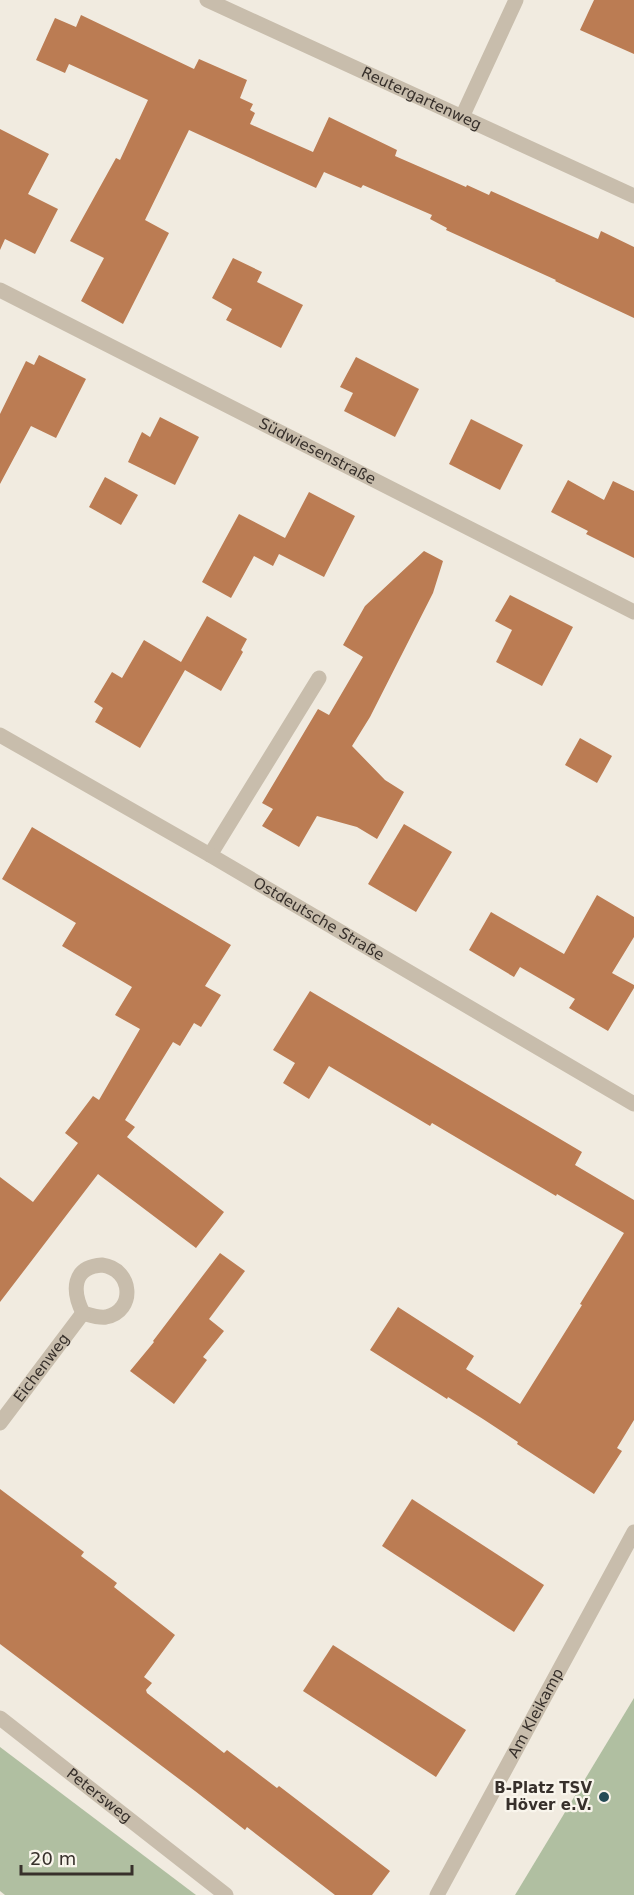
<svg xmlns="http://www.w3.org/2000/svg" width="634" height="1895" font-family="'DejaVu Sans',sans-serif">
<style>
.green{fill:#b0bfa1}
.building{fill:#bb7c53}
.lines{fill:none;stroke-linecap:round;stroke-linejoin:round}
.lane{stroke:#c8bdac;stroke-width:15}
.street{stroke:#c8bdac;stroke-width:15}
.poi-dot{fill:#234b55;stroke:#f9f5ec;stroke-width:2}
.labels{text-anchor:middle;stroke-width:4.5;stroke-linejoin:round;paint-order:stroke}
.street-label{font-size:15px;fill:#37302b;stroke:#f9f5ec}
.poi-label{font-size:15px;font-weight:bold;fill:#37302b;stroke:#f9f5ec;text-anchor:end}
</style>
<rect width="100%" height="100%" fill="#f1ebe0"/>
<!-- green -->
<g class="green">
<polygon points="634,1698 634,1895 515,1895"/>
<polygon points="0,1747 196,1895 5,1895 0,1891"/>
</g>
<!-- building -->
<g class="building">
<polygon points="594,0 634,0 634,54 580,30"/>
<polygon points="81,15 194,69 199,59 247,80 240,98 253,104 250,110 255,113 250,124 313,152 329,117 397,150 395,156 466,187 467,185 489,195 491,191 598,239 601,231 634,247 634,318 555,281 556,280 446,230 447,228 430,219 432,215 363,185 361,188 324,172 316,188 189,130 145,220 169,233 123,324 81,301 104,258 70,241 116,158 120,160 148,100 69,64 65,73 36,60 55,18 76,27"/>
<polygon points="0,129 49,154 28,194 58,209 35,254 5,239 0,250"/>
<polygon points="233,258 262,272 257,282 303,305 281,348 226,320 232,309 212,298"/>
<polygon points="39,355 86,379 56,438 31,426 0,484 0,414 26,361 34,365"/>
<polygon points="356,357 419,389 395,437 344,411 353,393 340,387"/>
<polygon points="160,417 199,437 175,485 128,462 142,432 150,437"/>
<polygon points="471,419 523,445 500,490 449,464"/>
<polygon points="105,477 138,495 121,525 89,507"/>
<polygon points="568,480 604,500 613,481 634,491 634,558 586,534 588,531 551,512"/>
<polygon points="309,492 355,516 324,577 279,554 273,566 254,556 231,598 202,582 239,514 285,538"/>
<polygon points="424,551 443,561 433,593 370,717 352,746 385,780 404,792 377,839 357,827 317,816 299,847 262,826 273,809 262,803 318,709 329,715 363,657 343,645 365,606"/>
<polygon points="510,595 573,627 542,686 496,662 512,630 495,621"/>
<polygon points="207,616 247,639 241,650 243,652 221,691 185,670 140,748 95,722 103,708 94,702 112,672 122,678 144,640 181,662"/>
<polygon points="580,738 612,756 597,783 565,765"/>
<polygon points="404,824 452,852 416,912 368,884"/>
<polygon points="32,827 231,945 205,986 221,995 201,1027 194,1023 180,1046 173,1042 125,1120 135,1127 127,1137 224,1212 196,1248 98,1174 0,1302 0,1177 33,1202 78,1143 65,1133 93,1096 99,1100 140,1029 115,1015 132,987 62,946 76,923 2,879"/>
<polygon points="597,895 634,917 634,937 612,973 634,985 634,988 608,1031 569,1008 575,999 520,967 514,977 469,950 491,912 564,954"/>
<polygon points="310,991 582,1152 575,1165 634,1200 634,1420 617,1448 622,1451 594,1494 517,1444 518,1442 483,1419 448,1397 447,1399 370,1350 398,1307 474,1356 466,1369 520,1404 582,1305 580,1304 624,1233 557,1194 556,1196 432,1123 430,1126 329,1066 309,1099 283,1083 295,1063 273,1050"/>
<polygon points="220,1253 245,1271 209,1319 224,1331 203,1357 207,1360 174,1404 130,1371 154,1342 153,1341"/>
<polygon points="0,1489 84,1552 81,1556 117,1583 114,1587 175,1635 144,1677 152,1683 146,1690 147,1693 224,1753 227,1750 277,1788 279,1786 390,1871 372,1895 335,1895 247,1827 245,1830 195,1791 0,1644"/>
<polygon points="412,1499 544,1585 514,1632 382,1546"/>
<polygon points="333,1645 466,1730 436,1777 303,1691"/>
</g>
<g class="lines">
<!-- lane -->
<polyline class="lane" points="210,855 319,678"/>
<!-- street -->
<g class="street">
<path id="s1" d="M207,0L634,196"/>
<polyline points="462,117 516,0"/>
<path id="s2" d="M0,290L634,612"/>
<path id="s3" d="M0,735L210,855L634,1104"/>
<path d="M102,1265C133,1269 136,1311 106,1317C98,1318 90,1315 83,1313C72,1291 72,1267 102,1265Z"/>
<path id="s4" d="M0,1423L83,1313"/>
<path id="s5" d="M0,1718L226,1895"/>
<path id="s6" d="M437,1895L634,1532"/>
</g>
</g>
<!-- markers -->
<circle class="poi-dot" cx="604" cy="1797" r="6"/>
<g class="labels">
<!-- street labels -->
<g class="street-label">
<text dy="5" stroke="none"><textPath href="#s1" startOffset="236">Reutergartenweg</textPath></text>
<text dy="5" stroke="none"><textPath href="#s2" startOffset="356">Südwiesenstraße</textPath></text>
<text dy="5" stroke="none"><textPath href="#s3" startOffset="368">Ostdeutsche Straße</textPath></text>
<text dy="5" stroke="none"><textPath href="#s4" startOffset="69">Eichenweg</textPath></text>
<text dy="5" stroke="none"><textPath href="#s6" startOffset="207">Am Kleikamp</textPath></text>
<text dy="5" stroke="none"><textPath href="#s5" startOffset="126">Petersweg</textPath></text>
</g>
<!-- poi labels -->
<g class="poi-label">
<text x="592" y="1793">B-Platz TSV<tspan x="592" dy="17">Höver e.V.</tspan></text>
</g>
</g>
<!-- scale -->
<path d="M21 1865v9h111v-9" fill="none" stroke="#37302b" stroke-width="3"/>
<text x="30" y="1865" font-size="18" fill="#37302b" stroke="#f9f5ec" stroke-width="4.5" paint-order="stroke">20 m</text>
</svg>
